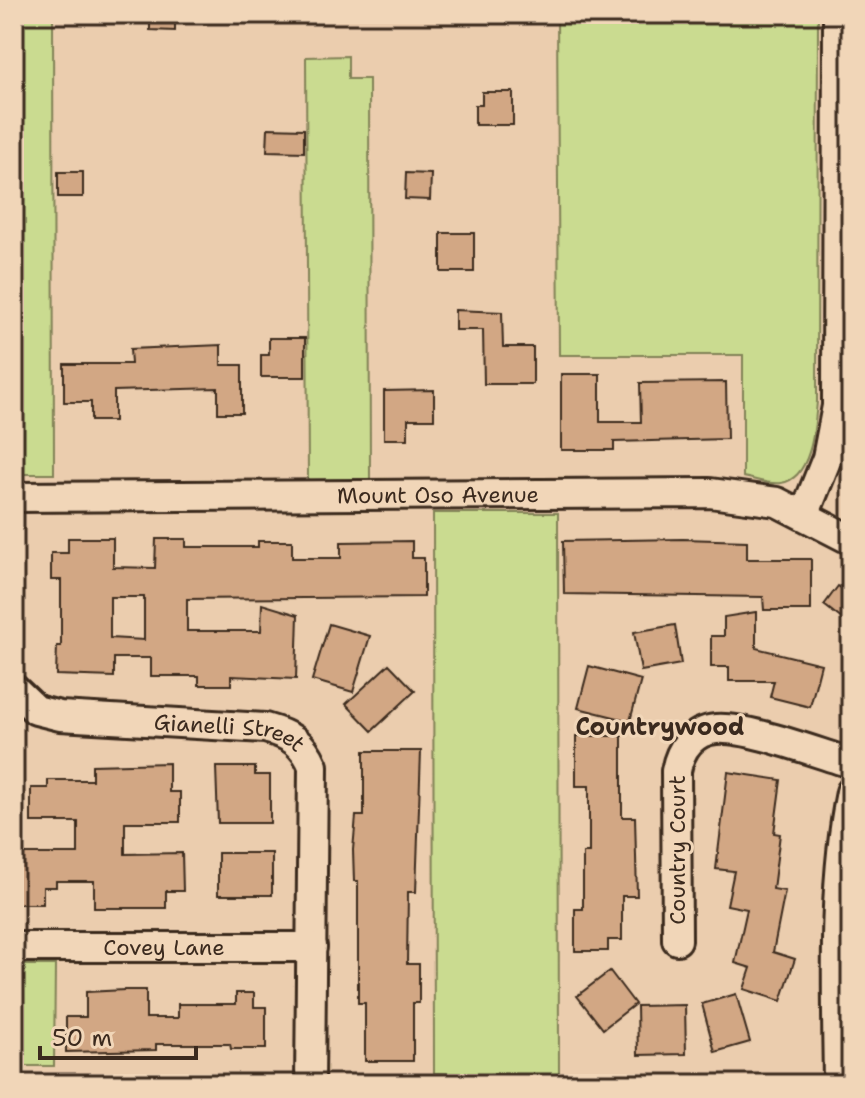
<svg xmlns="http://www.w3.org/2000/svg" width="865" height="1098" font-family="'Shantell Sans',sans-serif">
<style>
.green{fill:#cadb90;stroke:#828257;stroke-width:2}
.building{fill:#d2a784;stroke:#3b2a1e;stroke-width:2;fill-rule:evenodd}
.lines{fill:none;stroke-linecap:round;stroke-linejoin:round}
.minor-casing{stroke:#3b2a1e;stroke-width:34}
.minor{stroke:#f1d6b8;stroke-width:28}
.labels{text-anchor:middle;stroke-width:6;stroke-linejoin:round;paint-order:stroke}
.street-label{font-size:22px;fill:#3b2a1e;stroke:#f1d6b8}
.neighbourhood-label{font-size:24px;font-weight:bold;fill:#3b2a1e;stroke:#f1d6b8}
</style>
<rect width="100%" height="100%" fill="#ebcdae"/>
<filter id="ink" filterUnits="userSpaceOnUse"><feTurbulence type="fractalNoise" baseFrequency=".0125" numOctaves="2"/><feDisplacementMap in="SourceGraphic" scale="16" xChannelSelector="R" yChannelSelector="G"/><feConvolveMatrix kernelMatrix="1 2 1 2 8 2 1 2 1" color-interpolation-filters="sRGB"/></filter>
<g filter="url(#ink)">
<!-- green -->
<g class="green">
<polygon points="14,14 53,14 54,474 14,474"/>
<path d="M557,14H818L817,401C815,425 812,479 781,483C769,485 755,479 743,477V355H559Z"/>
<polygon points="348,56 348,79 369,79 370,479 308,480 306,57"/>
<polygon points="433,513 558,513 559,1078 434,1073"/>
<polygon points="14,965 55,965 54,1066 14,1066"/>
</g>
<!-- building -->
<g class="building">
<polygon points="150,14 175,14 175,31 150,30"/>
<polygon points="482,92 513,92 513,125 475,125 475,105 482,105"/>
<polygon points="268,128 304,129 304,152 267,151"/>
<rect x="58" y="172" width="25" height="25"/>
<polygon points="406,173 431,174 430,200 405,199"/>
<rect x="441" y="233" width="33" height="39"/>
<polygon points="455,310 502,312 503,347 533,347 533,384 484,384 483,330 455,330"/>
<polygon points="269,338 305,338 305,377 261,377 261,355 269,355"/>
<polygon points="221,345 221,365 242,365 242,413 218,413 218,388 114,391 114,421 91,421 91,402 64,402 64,364 131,364 130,349"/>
<polygon points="561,374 600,374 600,422 641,422 640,383 726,382 727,439 614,442 614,450 561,450"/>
<polygon points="434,390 434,419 408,419 408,439 384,439 384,391"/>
<path d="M68,538H113V567L155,568L156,539H186V547H258V541H292V558H341V542L412,541V558H424V597L187,599V631H261L262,604L298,615L296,679L231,676V685H199V676H151V658H114V677L56,675L57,646H61V580H51V553H68ZM110,597H144V640L110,638Z"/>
<polygon points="683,539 747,541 747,559 811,559 811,610 764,610 763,597 564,594 563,541"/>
<polygon points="838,586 851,595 851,626 824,605"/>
<polygon points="756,612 756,648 821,664 810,707 770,697 774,681 729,681 729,667 711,667 711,636 724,636 724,617"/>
<polygon points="329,624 370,636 353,692 312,680"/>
<polygon points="675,625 681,664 641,671 634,632"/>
<polygon points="389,664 415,691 372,731 346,704"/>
<polygon points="589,666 641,680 630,721 578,708"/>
<polygon points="576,736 622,736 622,817 635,817 637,896 622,896 622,940 608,940 608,951 575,951 575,909 583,909 583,853 589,853 589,786 576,786"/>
<polygon points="364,751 421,751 416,892 408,892 407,964 419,964 419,1003 413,1003 413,1061 365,1061 365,1003 358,1003 358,881 354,881 353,850 356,816 364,816"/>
<polygon points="169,763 169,792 180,792 180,822 125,822 125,854 182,853 183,891 166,891 166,908 94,908 94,881 56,881 56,887 43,887 43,904 14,904 14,854 78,854 78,822 31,822 31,788 48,788 48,780 92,780 92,765"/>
<polygon points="216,767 255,767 255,775 270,775 270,823 218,823"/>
<polygon points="728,772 781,780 774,833 780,834 773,889 785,891 773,952 795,959 781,1001 744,989 751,968 735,963 747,909 727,905 734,871 716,869"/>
<rect x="218" y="853" width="54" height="42"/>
<polygon points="610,971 635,1004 603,1029 577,996"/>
<polygon points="125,990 146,990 146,1018 178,1018 178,1004 236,1004 236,993 254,993 254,1007 266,1007 266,1049 231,1049 230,1044 156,1044 156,1050 66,1052 66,1017 86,1017 86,992"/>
<polygon points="736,994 750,1042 715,1052 702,1004"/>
<polygon points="685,1005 686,1054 638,1055 637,1006"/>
</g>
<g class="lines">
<!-- minor casing -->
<g class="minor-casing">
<g id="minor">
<path id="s1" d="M14,497L710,493L777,502L851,540"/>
<polyline points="805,513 827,458 837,406 838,14"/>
<path id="s2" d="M14,689L36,710L60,716L265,728C290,735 303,742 313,766L310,1084"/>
<path d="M677,940L676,771C680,749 693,731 716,729C747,726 819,754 851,763"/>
<path id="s3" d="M14,947H312"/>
<path d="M838,1084C837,987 832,888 851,792"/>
</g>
</g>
<!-- minor -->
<use href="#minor" class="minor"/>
</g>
</g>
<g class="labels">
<!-- street labels -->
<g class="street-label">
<text dy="8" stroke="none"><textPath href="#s1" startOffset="424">Mount Oso Avenue</textPath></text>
<text dy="8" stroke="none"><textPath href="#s2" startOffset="226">Gianelli Street</textPath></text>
<text transform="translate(677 850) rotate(-90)" y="8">Country Court</text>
<text dy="8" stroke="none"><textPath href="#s3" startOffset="150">Covey Lane</textPath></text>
</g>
<!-- neighbourhood labels -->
<g class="neighbourhood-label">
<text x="660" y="735">Countrywood</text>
</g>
</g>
<!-- margin -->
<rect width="865" height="1098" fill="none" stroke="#f1d6b8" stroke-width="48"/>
<rect x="24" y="24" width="817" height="1050" fill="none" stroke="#3b2a1e" stroke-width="3" filter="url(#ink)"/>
<!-- scale -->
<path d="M40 1046v12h156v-12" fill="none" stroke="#3b2a1e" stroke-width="4"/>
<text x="52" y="1046" font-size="24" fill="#3b2a1e" stroke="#f1d6b8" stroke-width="6" paint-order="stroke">50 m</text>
</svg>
